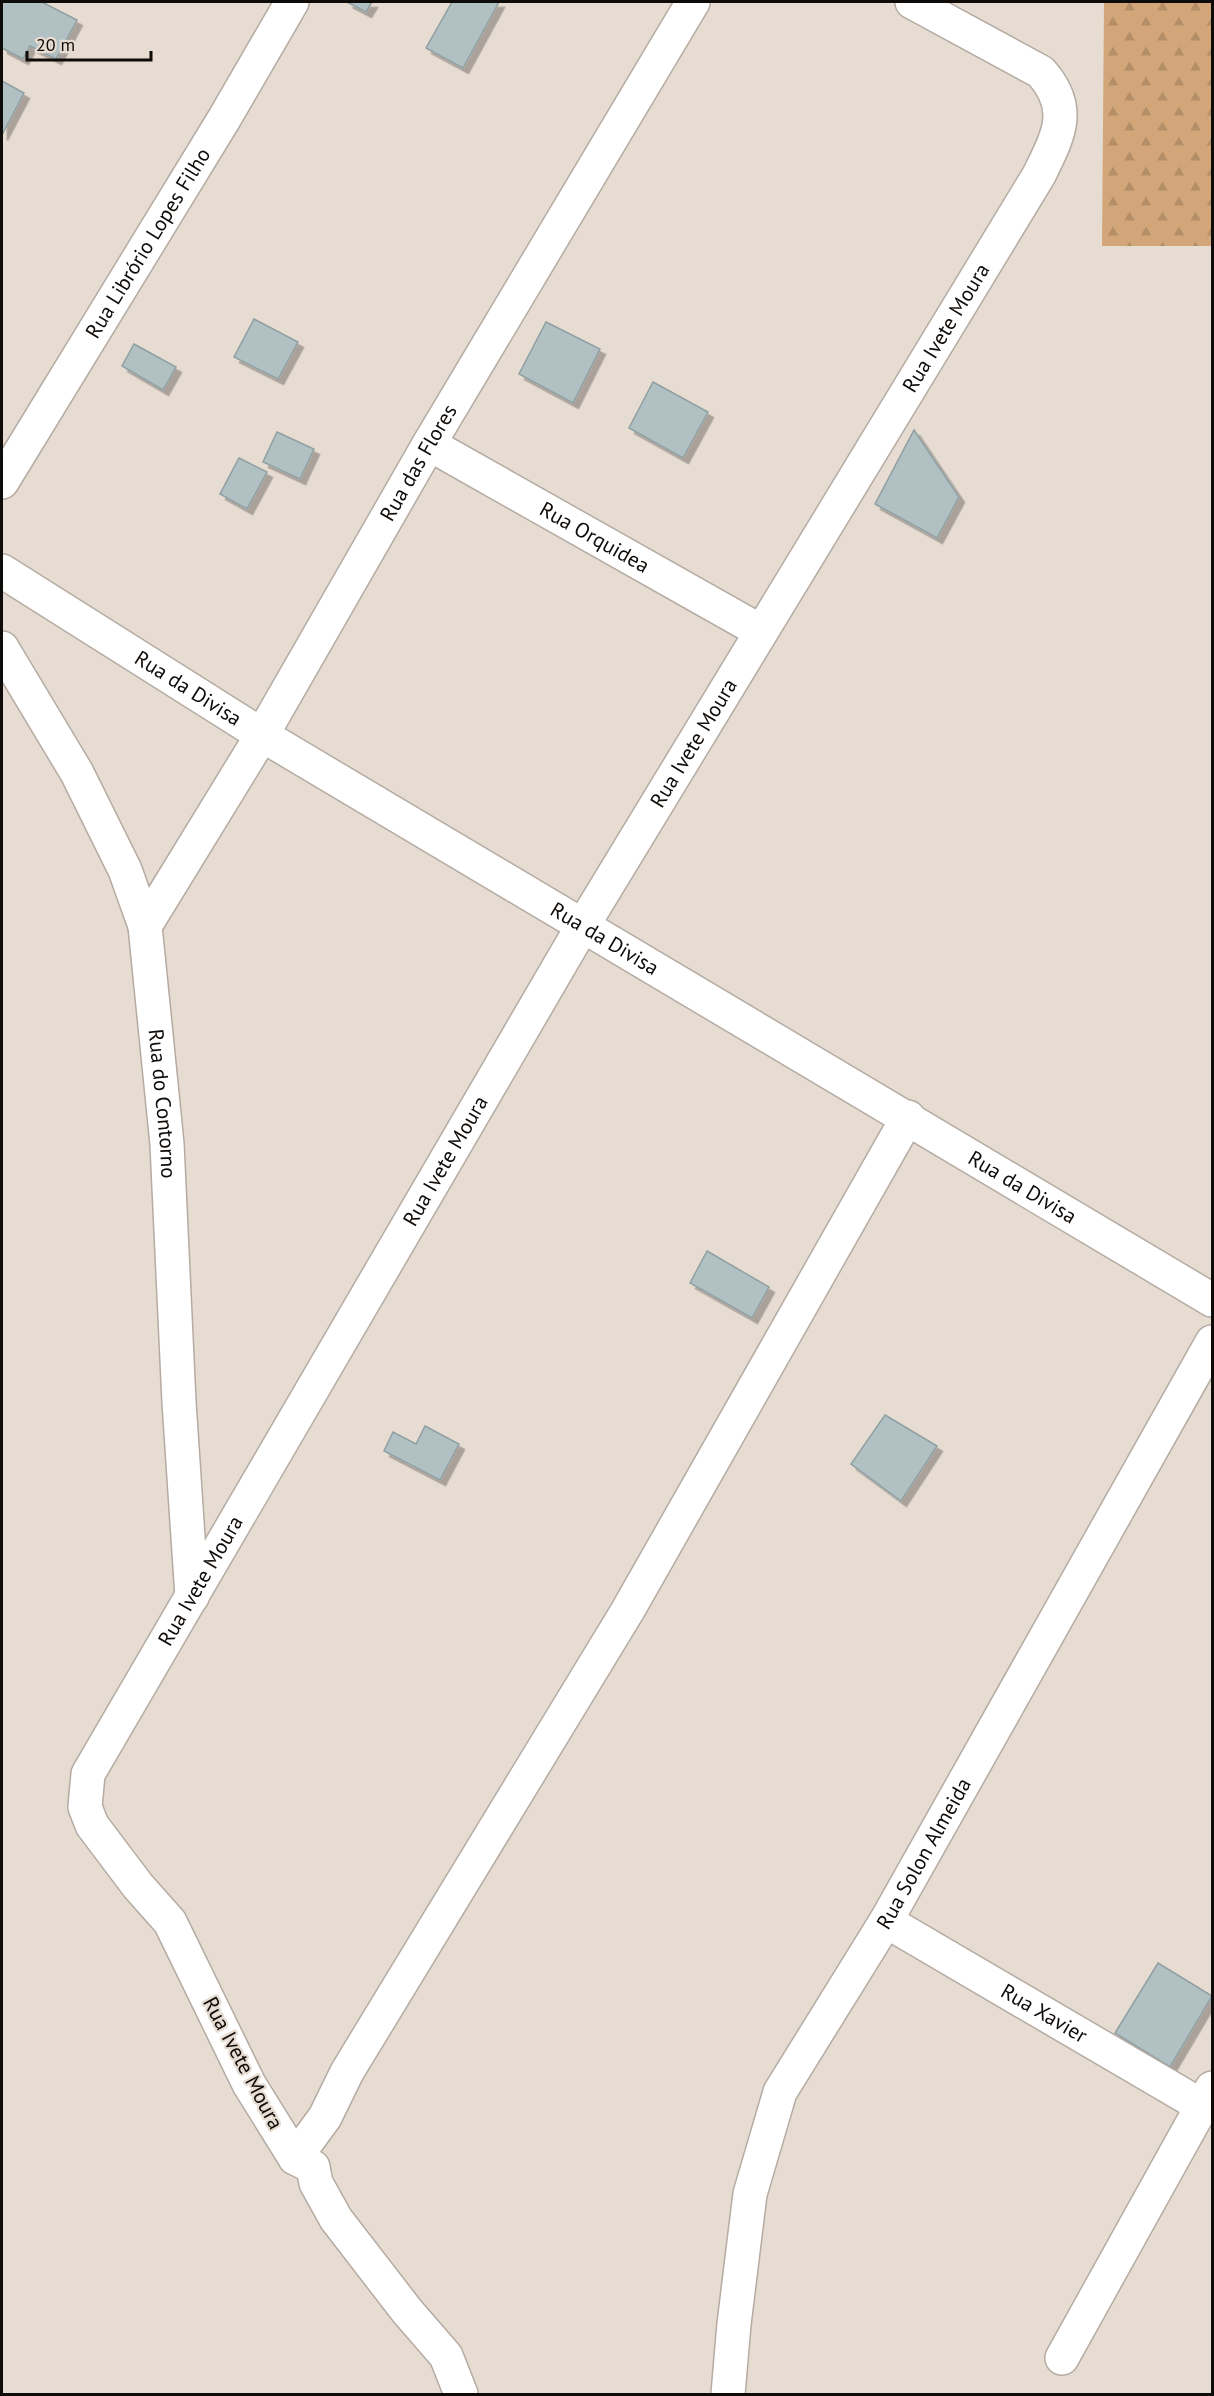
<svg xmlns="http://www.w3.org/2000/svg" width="1214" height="2396" font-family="'PT Sans',sans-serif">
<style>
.forest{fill:url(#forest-firs)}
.building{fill:#b1c0c3;stroke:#909fa1;stroke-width:1.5;filter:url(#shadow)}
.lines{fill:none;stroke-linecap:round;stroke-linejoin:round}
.street-casing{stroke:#b5aba2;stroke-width:36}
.street{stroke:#fff;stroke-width:33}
.labels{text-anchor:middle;stroke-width:4.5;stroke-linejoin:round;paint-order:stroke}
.street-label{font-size:21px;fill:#0f0b08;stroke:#e6dcd2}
</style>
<defs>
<pattern id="forest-firs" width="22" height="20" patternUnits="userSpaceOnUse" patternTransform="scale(1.5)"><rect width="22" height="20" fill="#d2a679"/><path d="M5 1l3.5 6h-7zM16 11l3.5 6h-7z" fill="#b38e67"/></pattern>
<filter id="shadow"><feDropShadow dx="5.5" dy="5.5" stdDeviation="0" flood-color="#0004"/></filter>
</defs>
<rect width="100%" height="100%" fill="#e6dcd2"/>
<!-- forest -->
<polygon class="forest" points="1104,2 1212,2 1212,246 1102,246"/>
<!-- building -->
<g class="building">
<polygon points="2,2 42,2 77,20 56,59 30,46 23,59 2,48"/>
<polygon points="347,2 372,2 366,12"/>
<polygon points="452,2 499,2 463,68 426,48"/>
<polygon points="2,81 24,93 2,135"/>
<polygon points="254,319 298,342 278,379 234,357"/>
<polygon points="546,322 600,349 573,403 519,374"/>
<polygon points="134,344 176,367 163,390 122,366"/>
<polygon points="653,382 708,412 683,458 629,428"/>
<polygon points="914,430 959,497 937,538 875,504"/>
<polygon points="277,432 314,449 300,479 263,462"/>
<polygon points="239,458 267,472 247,509 220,494"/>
<polygon points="707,1251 769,1287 752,1318 690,1283"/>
<polygon points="885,1415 937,1446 901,1501 851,1464"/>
<polygon points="425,1426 459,1444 440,1480 384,1451 393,1432 416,1444"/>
<polygon points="1158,1963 1212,1996 1170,2067 1115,2033"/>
</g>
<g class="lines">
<!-- street casing -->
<g class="street-casing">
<g id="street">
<path id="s1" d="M429,444L760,631"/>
<path id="s2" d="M2,482L224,119L292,2"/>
<path id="s3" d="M2,571L262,735L1212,1300"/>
<path id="s4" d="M2,648L77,773L125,870L145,926L167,1144L179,1402L192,1597"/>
<path id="s5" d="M145,926L262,735L429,444L693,2"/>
<path id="s6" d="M886,1921L1202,2106"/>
<path id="s7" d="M295,2158L249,2084L170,1922L138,1886L92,1825L85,1807L88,1774L582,927L1039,175C1058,136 1074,109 1041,72L912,2"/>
<polyline points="1062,2358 1212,2088"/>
<polyline points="461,2394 446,2356 407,2311 336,2219 316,2183 313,2167 295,2158 325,2117 347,2072 628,1610 908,1117"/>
<path id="s8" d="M728,2394L734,2324L750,2194L780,2092L886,1921L1212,1342"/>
</g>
</g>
<!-- street -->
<use href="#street" class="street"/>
</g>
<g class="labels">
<!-- street labels -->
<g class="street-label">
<text dy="7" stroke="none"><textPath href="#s2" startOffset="280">Rua Librório Lopes Filho</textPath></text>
<text dy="7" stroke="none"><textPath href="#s7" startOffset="2126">Rua Ivete Moura</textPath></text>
<text dy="7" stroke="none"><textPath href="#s5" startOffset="538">Rua das Flores</textPath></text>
<text dy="7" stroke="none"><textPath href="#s1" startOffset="190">Rua Orquidea</textPath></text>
<text dy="7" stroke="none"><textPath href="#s3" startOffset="220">Rua da Divisa</textPath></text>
<text dy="7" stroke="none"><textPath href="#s7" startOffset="1640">Rua Ivete Moura</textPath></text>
<text dy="7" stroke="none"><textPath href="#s3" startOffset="706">Rua da Divisa</textPath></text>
<text dy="7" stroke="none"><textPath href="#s4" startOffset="492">Rua do Contorno</textPath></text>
<text dy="7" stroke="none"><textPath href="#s7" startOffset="1154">Rua Ivete Moura</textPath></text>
<text dy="7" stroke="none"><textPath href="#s3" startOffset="1192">Rua da Divisa</textPath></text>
<text dy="7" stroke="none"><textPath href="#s7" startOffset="668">Rua Ivete Moura</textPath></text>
<text dy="7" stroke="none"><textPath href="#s8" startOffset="586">Rua Solon Almeida</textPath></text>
<text dy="7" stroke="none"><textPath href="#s6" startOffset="183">Rua Xavier</textPath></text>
<text transform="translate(243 2063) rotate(62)" y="7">Rua Ivete Moura</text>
</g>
</g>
<!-- border -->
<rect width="1214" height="2396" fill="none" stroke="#0f0b08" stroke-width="6"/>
<!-- scale -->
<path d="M27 51v9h124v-9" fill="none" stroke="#0f0b08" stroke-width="3"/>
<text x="36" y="51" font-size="18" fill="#0f0b08" stroke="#e6dcd2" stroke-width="4.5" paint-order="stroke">20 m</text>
</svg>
